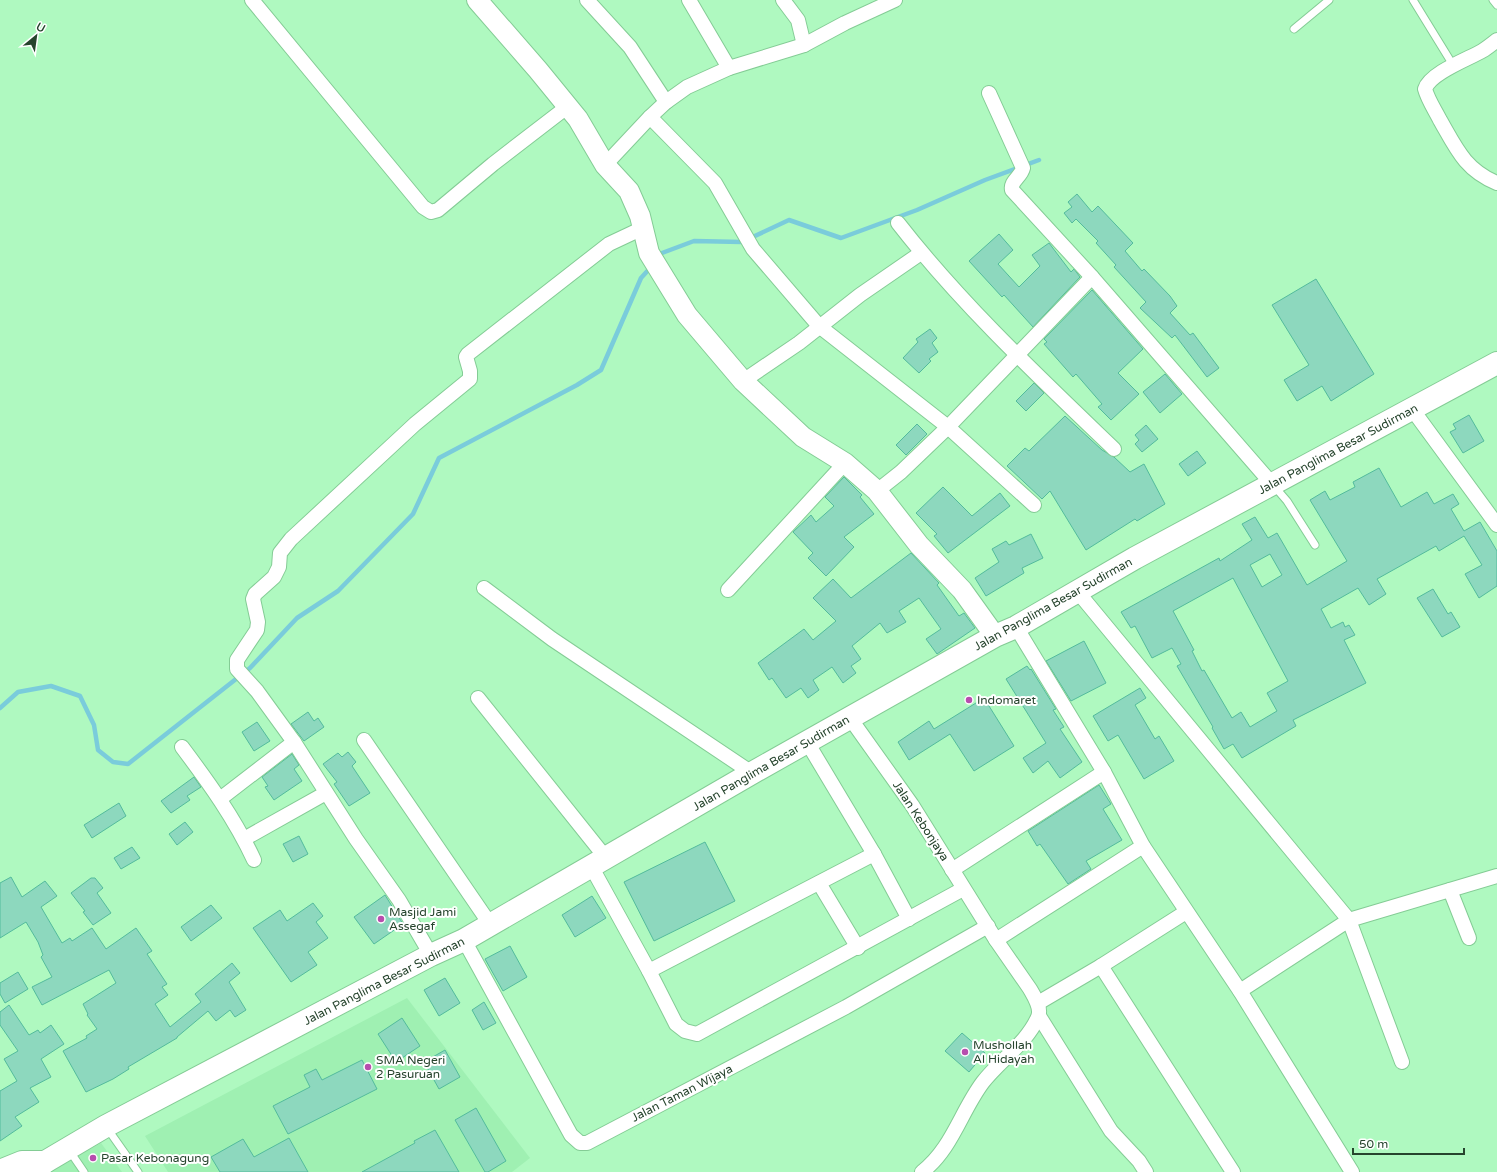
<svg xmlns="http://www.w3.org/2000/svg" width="1497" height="1172" font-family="'Varela Round',sans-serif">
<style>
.built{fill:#9ff0b2}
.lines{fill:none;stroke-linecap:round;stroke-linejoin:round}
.stream{stroke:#7accdb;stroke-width:4.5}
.building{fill:#8dd8be;stroke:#53bb9c;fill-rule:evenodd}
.lane-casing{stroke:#84cc95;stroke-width:9}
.street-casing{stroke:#84cc95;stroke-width:16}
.secondary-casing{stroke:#84cc95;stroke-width:22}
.primary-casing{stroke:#84cc95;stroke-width:24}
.lane{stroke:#fff;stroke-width:7}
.street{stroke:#fff;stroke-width:14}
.secondary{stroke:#fff;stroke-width:20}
.primary{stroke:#fff;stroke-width:22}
.poi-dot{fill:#b74dae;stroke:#fff;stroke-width:1.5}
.labels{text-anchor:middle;stroke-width:4;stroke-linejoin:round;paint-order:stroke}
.street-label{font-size:12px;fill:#26442d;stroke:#fff}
.poi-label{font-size:12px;fill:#26442d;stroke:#fff;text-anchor:start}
</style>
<rect width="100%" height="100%" fill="#aff9c0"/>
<!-- built -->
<g class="built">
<polygon points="407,998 530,1158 512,1172 168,1172 145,1136"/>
<polygon points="101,1143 122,1172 48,1172"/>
</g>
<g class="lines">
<!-- stream -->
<g class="stream">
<polyline points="658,258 662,253 694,241 742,242 789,220 841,238 917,210 985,180 1039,160"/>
<polyline points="0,708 18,692 51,686 80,696 94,725 98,750 113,762 128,764 250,668 297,618 338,591 413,514 439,458 577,385 601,370 641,278 651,267"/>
</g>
</g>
<!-- building -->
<g class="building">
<polygon points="1077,194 1092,212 1098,206 1133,243 1125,251 1142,271 1144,269 1170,296 1177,306 1170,313 1190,335 1193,333 1219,368 1207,377 1175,335 1172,338 1140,308 1146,302 1114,267 1116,265 1096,243 1098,241 1076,219 1072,223 1064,213 1072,207 1068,202"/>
<polygon points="999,234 1013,250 998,264 1019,287 1040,266 1032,255 1049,243 1071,272 1074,269 1080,277 1033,327 1004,295 1002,297 969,261"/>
<polygon points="1316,279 1374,374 1331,401 1322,386 1297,401 1284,380 1309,365 1272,305"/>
<polygon points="1092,290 1143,349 1118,373 1139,394 1111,420 1098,407 1102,404 1076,374 1073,377 1044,344 1047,342 1044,339"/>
<polygon points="930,329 937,338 932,343 938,352 929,359 931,361 919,373 903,358 918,342 916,339"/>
<polygon points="1165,374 1182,394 1160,413 1143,392"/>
<polygon points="1034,383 1044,393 1026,411 1016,401"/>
<polygon points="1469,415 1484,441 1463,453 1450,432 1456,429 1453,424"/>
<polygon points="1065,416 1102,450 1114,457 1130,472 1144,464 1165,504 1137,521 1135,519 1086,550 1050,491 1042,499 1007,466 1025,448 1029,451"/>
<polygon points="917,424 927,434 906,455 896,445"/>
<polygon points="1146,425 1158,439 1142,452 1135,444 1139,440 1135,435"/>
<polygon points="1197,451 1206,463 1188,476 1179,464"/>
<path d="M1379,468L1401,507L1427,492L1434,504L1453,494L1459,504L1451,509L1464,531L1480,522L1497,551V586L1479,598L1465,574L1482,565L1464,536L1439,551L1436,546L1377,579L1386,594L1369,605L1358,588L1321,609L1331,628L1343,622L1345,627L1349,625L1355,635L1344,640L1366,683L1293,720L1296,726L1242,758L1233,744L1224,749L1212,728L1213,727L1177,666L1181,664L1172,648L1152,658L1135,626L1131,628L1121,612L1219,558L1220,561L1252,540L1242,524L1255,517L1268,538L1277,533L1307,585L1347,561L1310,500L1325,491L1330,500L1355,487L1353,482ZM1270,554L1282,575L1262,587L1250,565ZM1233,578L1288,681L1267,693L1277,711L1250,727L1241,712L1232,718L1204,670L1202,671L1192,651L1194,650L1173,611Z"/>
<polygon points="844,477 862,495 860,497 874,514 844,537 854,547 826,576 808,558 813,553 793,532 811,515 816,522 834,506 825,497"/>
<polygon points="943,487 972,516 1000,493 1010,506 948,553 934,536 937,534 916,513"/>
<polygon points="1031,534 1043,558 1022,568 1024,573 986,596 975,578 999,562 992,549 1006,541 1009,545"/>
<polygon points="911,553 939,583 937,585 959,616 964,613 975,628 937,654 926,639 941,629 919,598 899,611 906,622 887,633 880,623 852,646 861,659 851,666 856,673 843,683 832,667 813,680 819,690 808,698 801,688 786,698 772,678 769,680 758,663 804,629 813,640 836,621 813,598 833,579 851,598"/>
<polygon points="1433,589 1448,614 1451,612 1460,627 1442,637 1417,598"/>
<polygon points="1084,641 1106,683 1071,701 1046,661"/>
<polygon points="1027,666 1030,670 1031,669 1056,709 1053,710 1064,727 1060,729 1082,762 1060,778 1048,761 1033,773 1023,758 1046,743 1006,679"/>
<polygon points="1140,688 1146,698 1135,705 1155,739 1159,736 1174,761 1144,779 1118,735 1108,741 1093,716"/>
<polygon points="984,698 1014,746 974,771 950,734 909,760 898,742 929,721 934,729"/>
<polygon points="308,712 314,721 318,718 324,727 304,741 291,724"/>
<polygon points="257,722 270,741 254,751 242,732"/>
<polygon points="348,752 356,762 352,766 370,793 349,806 334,784 337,782 323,764 338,753 342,757"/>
<polygon points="292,754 299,765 294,769 302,781 274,800 265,787 268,786 262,777"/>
<polygon points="194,777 201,787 187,796 190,800 171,813 161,801"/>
<polygon points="1099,785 1111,804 1103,809 1122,840 1086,861 1091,869 1068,884 1040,844 1037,846 1028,831"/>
<polygon points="119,803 126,816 92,838 84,825"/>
<polygon points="185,822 193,832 177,845 169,834"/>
<polygon points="299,836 308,854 293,862 283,844"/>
<polygon points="705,842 735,901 654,941 624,882"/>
<polygon points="132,847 140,858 121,869 114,858"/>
<polygon points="11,877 22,897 45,881 57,896 41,907 62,943 70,938 72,941 92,928 106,949 136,928 152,951 147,954 167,984 162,987 168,995 155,1004 170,1027 201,1002 195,994 232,963 240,973 229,982 246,1010 235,1017 230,1010 216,1021 208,1011 177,1037 177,1038 128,1067 129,1069 113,1079 86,1092 63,1051 87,1038 86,1036 97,1029 87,1015 88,1014 83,1004 116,983 109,970 42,1005 32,987 52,977 41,957 43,955 38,942 26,922 0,938 0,883"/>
<polygon points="91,878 95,878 103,888 97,893 111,913 93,925 83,912 85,911 71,893"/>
<polygon points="385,895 403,924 374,944 354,917"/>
<polygon points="592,896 606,918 575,937 562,915"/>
<polygon points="313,903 323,916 316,922 328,938 308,952 317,965 291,982 253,928 280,910 287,921"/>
<polygon points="211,905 222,918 191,941 181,927"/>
<polygon points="510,946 527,977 503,991 485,959"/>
<polygon points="18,972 28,989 5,1003 0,994 0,983"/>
<polygon points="445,978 460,1003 439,1016 424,990"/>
<polygon points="484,1002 496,1023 483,1030 472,1010"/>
<polygon points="9,1005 29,1035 38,1030 40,1033 51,1025 64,1044 41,1059 51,1077 30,1088 39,1102 15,1117 22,1126 0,1141 0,1091 17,1081 4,1059 18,1051 0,1025 0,1012"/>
<polygon points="402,1018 420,1046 396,1062 378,1034"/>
<polygon points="962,1033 985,1053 969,1072 945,1051"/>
<polygon points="445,1050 460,1077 439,1089 424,1062"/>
<polygon points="362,1060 377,1089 288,1134 273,1106 310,1087 304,1075 316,1069 322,1080"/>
<polygon points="476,1108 506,1161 488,1172 485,1172 455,1120"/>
<polygon points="435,1130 459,1172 362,1172 415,1143 414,1141"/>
<polygon points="289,1138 308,1172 220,1172 211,1157 243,1139 254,1157"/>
</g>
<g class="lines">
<!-- lane casing -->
<g class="lane-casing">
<g id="lane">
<polyline points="1413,0 1453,65"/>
<polyline points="1493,0 1497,5"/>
<polyline points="1294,29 1329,0"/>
<polyline points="1274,486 1287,501 1315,545"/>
<polyline points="107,1128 138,1172"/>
<polyline points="69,1150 84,1172"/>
</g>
</g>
<!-- street casing -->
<g class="street-casing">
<g id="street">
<polyline points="252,0 423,207 431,212 438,210 493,164 567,107"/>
<polyline points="587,0 630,47 666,102"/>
<polyline points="689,0 729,68"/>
<polyline points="783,0 798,20 804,45"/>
<path d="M1497,40C1492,44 1487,48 1482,51C1468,59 1430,73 1425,89C1428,100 1435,110 1440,120C1456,148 1465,170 1497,183"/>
<path d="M989,93L1023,168C1021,177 1010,181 1012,190L1092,277L1272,484"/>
<polyline points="650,117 715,183 753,249 819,326 948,427 1034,505"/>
<polyline points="605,165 650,117 666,102 687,87 729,68 804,45 845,23 895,0"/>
<path d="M898,223C962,305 1039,377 1114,449"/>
<polyline points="743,381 799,343 860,295 921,253"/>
<polyline points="1412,409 1497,525"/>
<polyline points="877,491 901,472 948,427 1092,277"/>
<polyline points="484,588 552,639 752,773"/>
<polyline points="728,590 845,463"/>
<polyline points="1077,591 1349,920 1497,876"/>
<polyline points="1016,627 1104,772 1143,846 1240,991 1352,1172"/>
<polyline points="478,698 606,858"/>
<path d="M850,718L912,805L996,940L1030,989C1034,996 1042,1008 1038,1017C1027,1043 1000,1060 983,1082C961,1111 952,1149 922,1172"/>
<polyline points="364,740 490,924"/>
<polyline points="807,742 874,854 909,919"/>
<path d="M182,747C209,783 235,819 254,860"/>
<polyline points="220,799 294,742"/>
<polyline points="244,839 326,793"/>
<polyline points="591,866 649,971 676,1024 685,1031 697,1034 963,889"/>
<polyline points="952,870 1104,772"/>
<polyline points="819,883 858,948"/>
<polyline points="1450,890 1469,938"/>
<polyline points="464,940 571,1135 580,1143 587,1143 846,1007 988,926"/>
<polyline points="996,940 1143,846"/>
<polyline points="431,955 399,900 356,839 294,742 257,691 237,669 237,660 257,630 258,622 253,599 255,594 274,577 279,567 280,553 291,539 415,424 470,379 470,371 466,357 468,354 609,244 643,228"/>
<polyline points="1101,966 1233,1172"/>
<polyline points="649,971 874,854"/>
<polyline points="1240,991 1349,920 1402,1062"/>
<polyline points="1038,1003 1101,966 1186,912"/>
<polyline points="1039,1016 1111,1131 1139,1161 1146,1172"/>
</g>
</g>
<!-- secondary casing -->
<g class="secondary-casing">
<polyline id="secondary" points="477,0 538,70 578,119 605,165 629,191 640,216 649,253 687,315 743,381 803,437 845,463 877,491 919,545 962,590 995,636"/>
</g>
<!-- primary casing -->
<g class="primary-casing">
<g id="primary">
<polyline points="0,1171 22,1162 45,1162"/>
<polyline points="32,1172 45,1162 106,1126 431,955 464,940 752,773 995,636 1016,627 1135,558 1497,363"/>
</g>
</g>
<!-- lane -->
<use href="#lane" class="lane"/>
<!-- street -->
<use href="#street" class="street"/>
<!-- secondary -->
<use href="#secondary" class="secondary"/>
<!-- primary -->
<use href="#primary" class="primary"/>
</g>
<!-- markers -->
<g class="poi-dot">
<circle cx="969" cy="700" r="4"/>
<circle cx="381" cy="919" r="4"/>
<circle cx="965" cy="1052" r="4"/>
<circle cx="368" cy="1067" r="4"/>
<circle cx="93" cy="1158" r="4"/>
</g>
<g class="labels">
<!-- street labels -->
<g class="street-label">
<text transform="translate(1338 449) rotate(-28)" y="4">Jalan Panglima Besar Sudirman</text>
<text transform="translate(1053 604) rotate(-29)" y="4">Jalan Panglima Besar Sudirman</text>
<text transform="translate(771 763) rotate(-30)" y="4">Jalan Panglima Besar Sudirman</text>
<text transform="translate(921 821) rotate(57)" y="4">Jalan Kebonjaya</text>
<text transform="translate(384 981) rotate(-27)" y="4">Jalan Panglima Besar Sudirman</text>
<text transform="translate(682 1093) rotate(-27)" y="4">Jalan Taman Wijaya</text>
</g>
<!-- poi labels -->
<g class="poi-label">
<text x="977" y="704">Indomaret</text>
<text x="389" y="916">Masjid Jami<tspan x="389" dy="14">Assegaf</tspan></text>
<text x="973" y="1049">Mushollah<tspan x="973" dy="14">Al Hidayah</tspan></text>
<text x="376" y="1064">SMA Negeri<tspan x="376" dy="14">2 Pasuruan</tspan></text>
<text x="101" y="1162">Pasar Kebonagung</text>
</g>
</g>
<!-- north arrow -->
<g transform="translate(36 36) rotate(29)" stroke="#ffffff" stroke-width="3" paint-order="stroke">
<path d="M0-3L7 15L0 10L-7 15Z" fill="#26442d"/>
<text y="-6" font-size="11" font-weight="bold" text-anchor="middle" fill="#26442d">U</text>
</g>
<!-- scale -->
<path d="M1353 1148v6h111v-6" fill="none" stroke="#26442d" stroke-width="2"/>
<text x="1359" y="1148" font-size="12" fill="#26442d" stroke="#ffffff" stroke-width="3" paint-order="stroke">50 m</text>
</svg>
